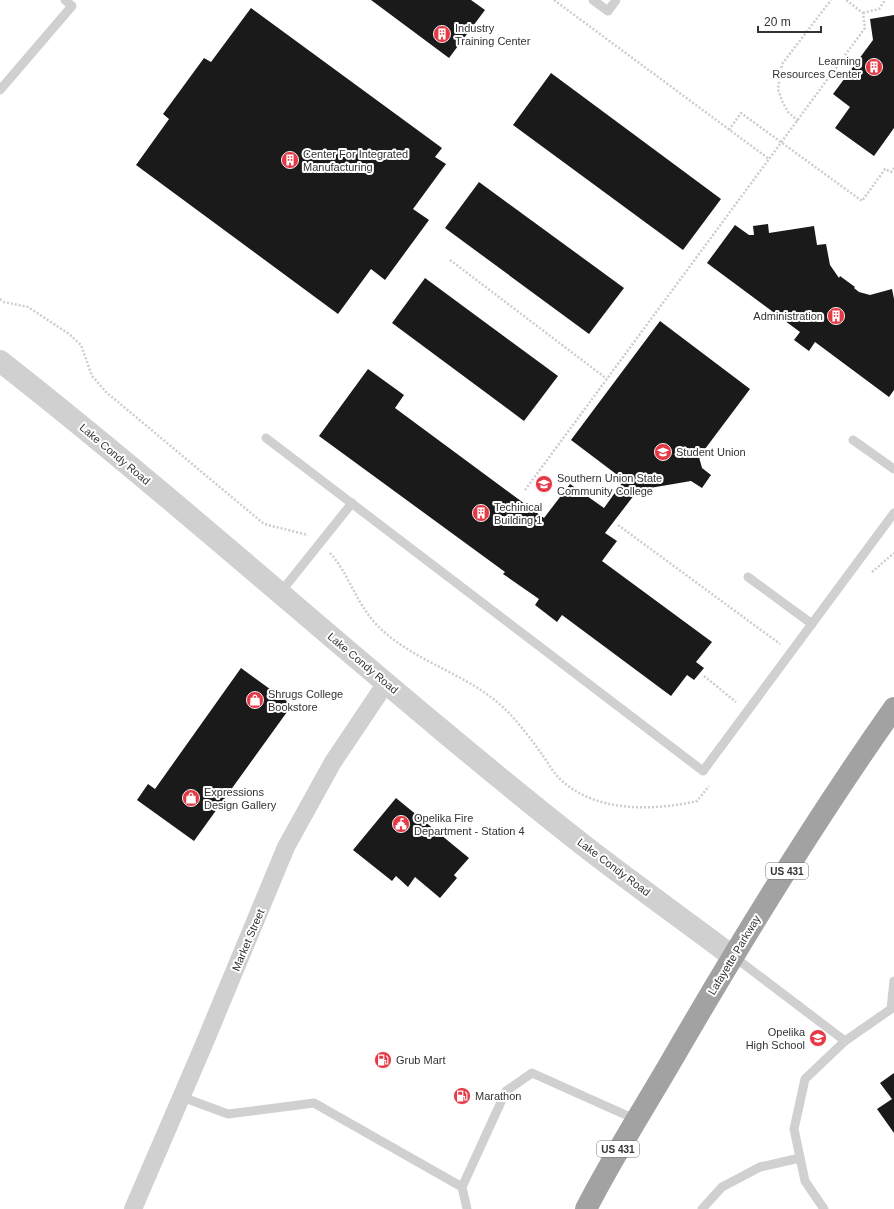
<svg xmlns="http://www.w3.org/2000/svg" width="894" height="1209" font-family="Arial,sans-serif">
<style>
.building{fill:#1a1a1a}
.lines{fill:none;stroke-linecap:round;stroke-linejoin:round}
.path{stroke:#cdcdcd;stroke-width:2.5;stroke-dasharray:2 2;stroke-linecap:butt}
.service{stroke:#d0d0d0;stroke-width:9}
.minor{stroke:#d0d0d0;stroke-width:18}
.tertiary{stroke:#d0d0d0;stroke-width:22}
.trunk{stroke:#a2a2a2;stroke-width:22}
.labels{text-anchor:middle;stroke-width:4;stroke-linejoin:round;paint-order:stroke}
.shield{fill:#fff;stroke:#707070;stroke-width:1}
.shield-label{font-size:10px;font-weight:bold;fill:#333}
.poi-label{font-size:11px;fill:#333;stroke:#fff;text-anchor:start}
.street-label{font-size:11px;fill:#333;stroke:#fff}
</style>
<rect width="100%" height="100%" fill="#fff"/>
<!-- building -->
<g class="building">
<polygon points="371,0 471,0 485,10 449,58"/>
<polygon points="251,8 442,148 435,157 446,164 413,209 429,220 385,280 371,269 338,314 136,165 169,119 163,114 204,58 211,62"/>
<polygon points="894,15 894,128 874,156 835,128 850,107 833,94 873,40 870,19"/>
<polygon points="551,73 721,199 683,250 513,125"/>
<polygon points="479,182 624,288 589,334 445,228"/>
<polygon points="768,224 769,233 814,226 817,245 826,244 830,265 839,278 840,276 855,287 854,288 859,292 870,295 892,289 894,299 894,390 889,397 815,342 809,351 794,340 800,332 707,263 735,225 749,235 754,235 753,226"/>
<polygon points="425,278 558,376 524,421 392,323"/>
<polygon points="660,321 750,389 699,457 702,468 711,475 702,488 691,481 638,490 605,533 617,541 602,561 712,642 696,662 704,668 694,680 687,675 671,696 562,615 557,622 535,605 539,599 503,574 505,572 319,436 368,369 404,395 395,408 544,518 570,484 604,508 624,480 571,440"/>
<polygon points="241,668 292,705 194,841 137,800 148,784 155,789"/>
<polygon points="396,798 469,858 454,875 457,878 440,898 415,877 408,887 396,876 392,881 353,850"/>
<polygon points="894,1073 894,1133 877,1109 892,1099 880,1083"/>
</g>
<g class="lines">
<!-- path -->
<g class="path">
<polyline points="554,0 769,159 865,28 863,13 846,0"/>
<polyline points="863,13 879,9 885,0"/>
<polyline points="798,121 788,112 782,101 778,89 782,64 831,0"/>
<polyline points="729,130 741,113 862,201 885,169 891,172 894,168"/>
<polyline points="450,260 607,379"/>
<polyline points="0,299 4,302 28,307 69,334 81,345 92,376 106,392 264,524 308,535"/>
<polyline points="525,490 769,159"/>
<polyline points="618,525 780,644"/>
<path d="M330,553C349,574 356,603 376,624C409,659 459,671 496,701C513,715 528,735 541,753C547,761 552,771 559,778C594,813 653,811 697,801L709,786"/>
<polyline points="872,572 894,553"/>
<polyline points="704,676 736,702"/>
</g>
<!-- service -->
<g class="service">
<polyline points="593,0 608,11 616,0"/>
<polyline points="0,90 72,6 65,0"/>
<polyline points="266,438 703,771 894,513"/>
<polyline points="853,440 894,469"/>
<polyline points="748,577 812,624"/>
<polyline points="280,593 352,503"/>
<polyline points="733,956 845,1041"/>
<polyline points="891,1009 894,981"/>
<polyline points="182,1097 228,1114 314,1103 462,1187"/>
<polyline points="467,1209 462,1187 506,1091 532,1073 637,1120"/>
<polyline points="702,1209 722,1187 760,1167 800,1158"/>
<polyline points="824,1209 805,1181 794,1129 805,1079 845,1041 894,1007"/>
</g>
<!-- minor -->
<polyline class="minor" points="133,1209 202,1049 286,847 333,762 386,683"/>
<!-- tertiary -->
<path class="tertiary" d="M0,361C200,518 387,691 587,848C635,885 684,920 732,956"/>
<!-- trunk -->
<path class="trunk" d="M586,1209C611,1160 641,1113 669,1065C739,944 813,823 894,708"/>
</g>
<!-- icons -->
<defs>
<g id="building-disc" transform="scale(0.9)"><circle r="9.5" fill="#e63946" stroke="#fff"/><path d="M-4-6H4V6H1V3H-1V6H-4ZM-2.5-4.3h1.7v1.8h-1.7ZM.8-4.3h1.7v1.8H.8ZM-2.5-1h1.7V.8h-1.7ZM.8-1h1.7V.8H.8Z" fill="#fff"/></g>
<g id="university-disc" transform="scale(0.9)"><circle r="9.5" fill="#e63946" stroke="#fff"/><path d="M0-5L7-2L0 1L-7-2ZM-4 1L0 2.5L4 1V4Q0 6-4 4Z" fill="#fff"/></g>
<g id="shop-disc" transform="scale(0.9)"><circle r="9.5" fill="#e63946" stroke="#fff"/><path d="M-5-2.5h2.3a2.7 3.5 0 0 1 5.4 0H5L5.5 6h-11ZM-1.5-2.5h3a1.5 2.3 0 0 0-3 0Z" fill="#fff"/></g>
<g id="civic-disc" transform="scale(0.9)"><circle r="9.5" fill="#e63946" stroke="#fff"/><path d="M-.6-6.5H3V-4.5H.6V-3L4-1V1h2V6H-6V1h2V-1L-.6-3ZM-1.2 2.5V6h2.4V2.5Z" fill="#fff"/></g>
<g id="school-disc" transform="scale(0.9)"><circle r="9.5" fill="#e63946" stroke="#fff"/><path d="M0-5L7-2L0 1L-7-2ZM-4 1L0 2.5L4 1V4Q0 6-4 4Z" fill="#fff"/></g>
<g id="fuel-disc" transform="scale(0.9)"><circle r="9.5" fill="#e63946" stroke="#fff"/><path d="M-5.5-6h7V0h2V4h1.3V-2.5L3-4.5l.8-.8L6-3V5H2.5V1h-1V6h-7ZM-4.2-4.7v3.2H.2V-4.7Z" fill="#fff"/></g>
</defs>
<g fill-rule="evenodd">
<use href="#building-disc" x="442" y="34"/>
<use href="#building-disc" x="874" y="67"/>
<use href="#building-disc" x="290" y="160"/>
<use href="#building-disc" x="836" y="316"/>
<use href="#university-disc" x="663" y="452"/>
<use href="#university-disc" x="544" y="484"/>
<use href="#building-disc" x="481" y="513"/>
<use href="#shop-disc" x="255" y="700"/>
<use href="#shop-disc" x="191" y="798"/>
<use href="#civic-disc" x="401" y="824"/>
<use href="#school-disc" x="818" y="1038"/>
<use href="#fuel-disc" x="383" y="1060"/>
<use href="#fuel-disc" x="462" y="1096"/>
</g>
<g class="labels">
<!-- shield labels -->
<g class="shield">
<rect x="766" y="863" width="42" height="16" rx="3"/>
<rect x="597" y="1141" width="42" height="16" rx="3"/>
</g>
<g class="shield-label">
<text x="787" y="875">US 431</text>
<text x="618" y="1153">US 431</text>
</g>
<!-- poi labels -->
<g class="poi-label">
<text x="455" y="32">Industry<tspan x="455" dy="13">Training Center</tspan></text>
<text x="861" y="65" text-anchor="end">Learning<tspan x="861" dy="13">Resources Center</tspan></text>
<text x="303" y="158">Center For Integrated<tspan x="303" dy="13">Manufacturing</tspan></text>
<text x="823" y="320" text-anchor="end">Administration</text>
<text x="676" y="456">Student Union</text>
<text x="557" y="482">Southern Union State<tspan x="557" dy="13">Community College</tspan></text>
<text x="494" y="511">Techinical<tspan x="494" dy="13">Building 1</tspan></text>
<text x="268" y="698">Shrugs College<tspan x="268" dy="13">Bookstore</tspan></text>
<text x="204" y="796">Expressions<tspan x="204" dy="13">Design Gallery</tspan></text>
<text x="414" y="822">Opelika Fire<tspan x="414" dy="13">Department - Station 4</tspan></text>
<text x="805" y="1036" text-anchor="end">Opelika<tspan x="805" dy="13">High School</tspan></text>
<text x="396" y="1064">Grub Mart</text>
<text x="475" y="1100">Marathon</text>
</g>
<!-- street labels -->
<g class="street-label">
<text transform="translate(115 454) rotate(40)" y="4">Lake Condy Road</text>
<text transform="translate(363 663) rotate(40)" y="4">Lake Condy Road</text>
<text transform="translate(614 867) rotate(37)" y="4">Lake Condy Road</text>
<text transform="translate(248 940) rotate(-67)" y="4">Market Street</text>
<text transform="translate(734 955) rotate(-59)" y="4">Lafayette Parkway</text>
</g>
</g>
<!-- scale -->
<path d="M758 26v6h63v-6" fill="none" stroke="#333333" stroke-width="2"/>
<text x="764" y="26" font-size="12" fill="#333333" stroke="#ffffff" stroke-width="3" paint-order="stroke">20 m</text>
</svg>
